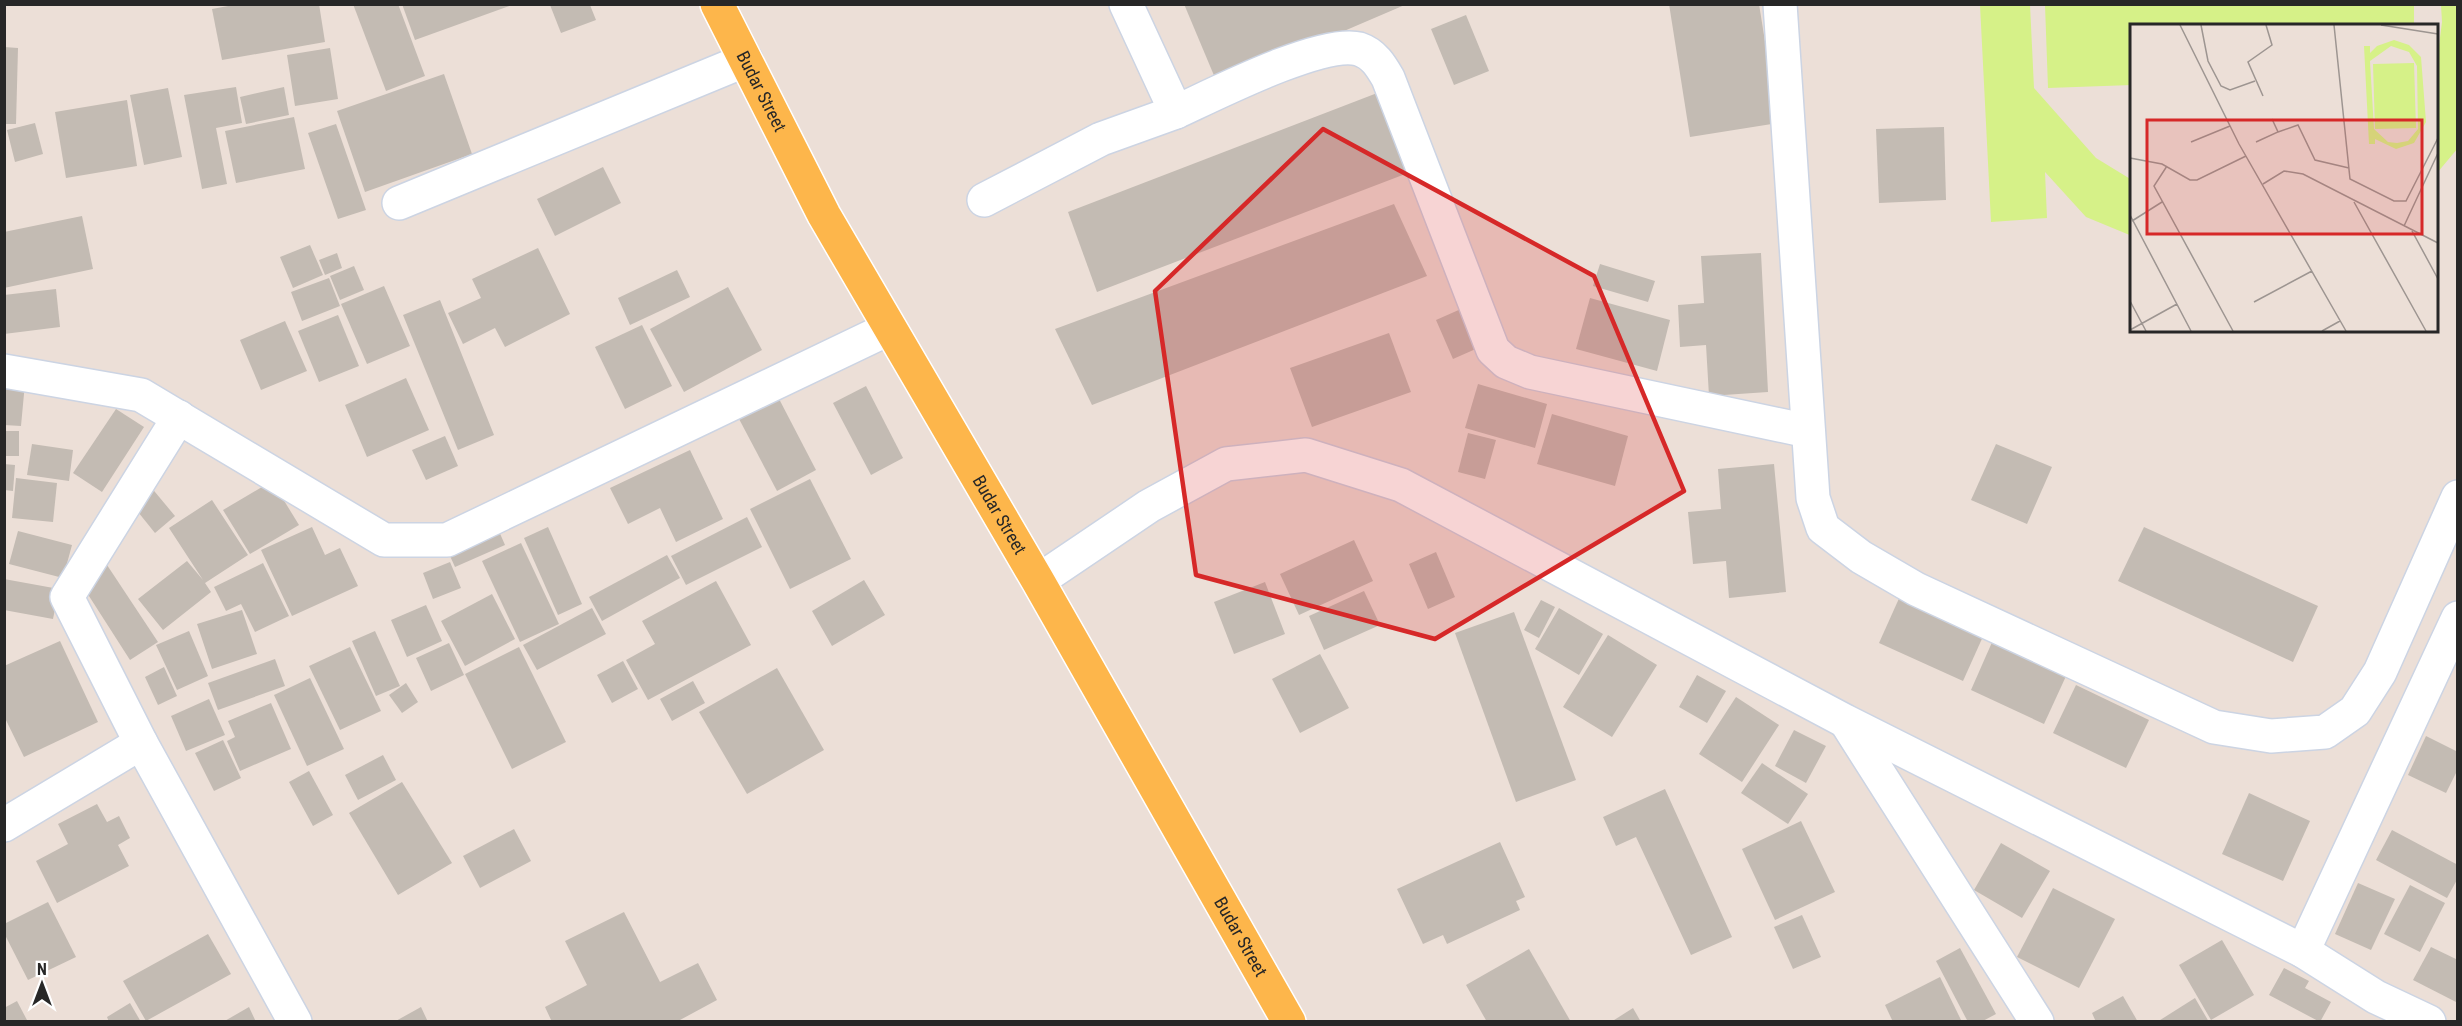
<svg xmlns="http://www.w3.org/2000/svg" width="2462" height="1026" font-family="'Roboto Condensed',sans-serif">
<style>
.pitch{fill:#d6f188}
.building{fill:#c3bbb3}
.lines{fill:none;stroke-linecap:round;stroke-linejoin:round}
.minor-casing{stroke:#ccd4e3;stroke-width:36}
.major-casing{stroke:#fff;stroke-width:36}
.minor{stroke:#fff;stroke-width:33}
.major{stroke:#fdb64b;stroke-width:33}
.marked{fill:#d62828;fill-opacity:0.2;stroke:#d62828;stroke-width:4.5;stroke-linejoin:round}
.labels{text-anchor:middle;stroke-width:4.5;stroke-linejoin:round;paint-order:stroke}
.street-label{font-size:18px;fill:#272727;stroke:#fff}
.inset-road{fill:none;stroke:#9d9591;stroke-width:1.5}
.view{fill:#d62828;fill-opacity:0.15;stroke:#d62828;stroke-width:3}
.inset-edge{fill:none;stroke:#272727;stroke-width:3}
</style>
<rect width="100%" height="100%" fill="#ecdfd7"/>
<!-- pitch -->
<g class="pitch">
<polygon points="1980,5 2030,5 2034,88 2096,158 2132,180 2132,236 2086,217 2045,172 2047,218 1991,222"/>
<polygon points="2045,5 2414,5 2414,25 2132,26 2132,85 2048,88"/>
<polygon points="2441,5 2457,5 2458,148 2437,173 2436,69 2442,22"/>
</g>
<!-- building -->
<g class="building">
<polygon points="239,4 319,4 325,42 222,60 212,9"/>
<polygon points="353,4 398,4 425,76 386,91"/>
<polygon points="402,4 512,4 512,5 415,40"/>
<polygon points="1184,4 1407,4 1218,85"/>
<polygon points="1669,4 1759,4 1778,123 1690,137"/>
<polygon points="550,5 590,5 596,20 561,33"/>
<polygon points="1466,15 1489,71 1454,85 1431,29"/>
<polygon points="4,47 18,48 16,124 4,124"/>
<polygon points="330,48 338,99 295,106 287,55"/>
<polygon points="444,74 472,154 365,192 337,111"/>
<polygon points="236,87 242,123 216,128 227,184 202,189 184,95"/>
<polygon points="284,87 289,115 246,124 240,97"/>
<polygon points="168,88 182,157 144,165 130,95"/>
<polygon points="1385,90 1421,168 1097,292 1068,212"/>
<polygon points="127,100 137,166 66,178 55,112"/>
<polygon points="294,117 305,169 236,183 225,131"/>
<polygon points="35,123 43,154 15,162 7,130"/>
<polygon points="336,124 366,210 338,219 308,133"/>
<polygon points="1944,127 1946,200 1879,203 1876,129"/>
<polygon points="603,167 621,203 555,236 537,199"/>
<polygon points="1394,204 1427,276 1092,405 1055,329"/>
<polygon points="82,216 93,269 4,288 4,232"/>
<polygon points="310,245 323,275 293,288 280,257"/>
<polygon points="538,248 570,314 505,347 495,328 463,344 448,313 481,298 472,279"/>
<polygon points="337,253 342,268 325,275 319,260"/>
<polygon points="1761,253 1768,392 1709,396 1706,345 1680,347 1678,305 1704,303 1701,256"/>
<polygon points="1600,264 1655,281 1648,302 1593,286"/>
<polygon points="354,266 364,290 340,300 330,276"/>
<polygon points="677,270 690,297 630,325 618,298"/>
<polygon points="329,278 340,306 302,321 291,292"/>
<polygon points="384,286 410,346 367,364 341,304"/>
<polygon points="728,287 762,350 684,392 650,329"/>
<polygon points="56,289 60,327 4,334 4,295"/>
<polygon points="1590,298 1670,320 1657,371 1576,349"/>
<polygon points="440,300 494,435 458,450 403,315"/>
<polygon points="1470,305 1487,344 1453,359 1436,320"/>
<polygon points="338,315 359,366 319,382 298,331"/>
<polygon points="285,321 307,371 261,390 240,340"/>
<polygon points="642,325 672,386 625,409 595,347"/>
<polygon points="1389,333 1411,392 1312,427 1290,368"/>
<polygon points="406,378 429,430 367,457 345,405"/>
<polygon points="4,382 25,383 21,426 4,425"/>
<polygon points="1478,384 1547,404 1535,448 1465,428"/>
<polygon points="866,386 903,458 871,475 833,403"/>
<polygon points="777,395 816,470 777,491 738,417"/>
<polygon points="116,409 144,427 102,492 73,473"/>
<polygon points="1552,414 1628,436 1615,486 1537,464"/>
<rect x="4" y="431" width="15" height="25"/>
<polygon points="1468,433 1496,440 1485,479 1458,472"/>
<polygon points="445,436 458,466 426,480 412,450"/>
<polygon points="32,444 73,450 69,481 27,475"/>
<polygon points="1996,444 2052,467 2027,524 1971,500"/>
<polygon points="690,450 723,519 676,542 660,508 628,524 610,488"/>
<polygon points="4,464 15,465 13,491 4,490"/>
<polygon points="1774,464 1786,592 1729,598 1726,561 1693,564 1688,512 1721,509 1718,469"/>
<polygon points="16,478 57,483 53,522 12,518"/>
<polygon points="810,479 851,559 790,589 750,509"/>
<polygon points="272,481 299,525 250,554 223,510"/>
<polygon points="150,486 175,516 155,533 130,502"/>
<polygon points="212,500 248,555 205,583 211,592 163,630 138,599 187,561 203,580 169,528"/>
<polygon points="747,517 762,547 686,585 671,556"/>
<polygon points="495,522 505,545 455,567 445,545"/>
<polygon points="312,527 325,555 340,548 358,586 292,616 261,550"/>
<polygon points="548,527 582,604 558,615 524,538"/>
<polygon points="2144,527 2318,606 2293,662 2118,581"/>
<polygon points="18,531 72,545 63,578 9,564"/>
<polygon points="1354,540 1373,581 1299,615 1280,574"/>
<polygon points="521,543 559,624 520,642 482,561"/>
<polygon points="1436,552 1455,597 1428,609 1409,564"/>
<polygon points="667,555 680,578 602,621 589,597"/>
<polygon points="450,562 461,588 433,599 423,573"/>
<polygon points="263,563 289,616 255,632 241,604 226,611 214,587"/>
<polygon points="107,565 158,642 130,660 80,582"/>
<polygon points="4,579 59,589 53,619 4,610"/>
<polygon points="864,580 885,615 832,646 812,611"/>
<polygon points="716,581 751,645 648,700 626,660 655,644 642,621"/>
<polygon points="1265,582 1285,634 1234,654 1214,602"/>
<polygon points="1364,591 1380,625 1324,650 1309,616"/>
<polygon points="492,594 515,639 465,666 441,621"/>
<polygon points="1901,594 1985,632 1963,681 1879,643"/>
<polygon points="1541,600 1555,607 1539,638 1524,630"/>
<polygon points="426,605 442,641 407,657 391,620"/>
<polygon points="592,608 606,634 537,670 523,645"/>
<polygon points="1559,608 1603,634 1579,675 1535,649"/>
<polygon points="242,610 257,654 212,669 197,624"/>
<polygon points="1514,612 1576,780 1516,802 1455,633"/>
<polygon points="189,631 208,676 177,690 156,645"/>
<polygon points="375,631 400,686 376,696 352,641"/>
<polygon points="1608,635 1657,665 1612,737 1563,707"/>
<polygon points="1993,640 2067,674 2044,724 1971,690"/>
<polygon points="60,641 98,722 24,757 4,716 4,666"/>
<polygon points="449,643 464,675 431,691 416,658"/>
<polygon points="350,647 381,711 340,730 309,666"/>
<polygon points="519,647 566,742 512,769 465,674"/>
<polygon points="1320,654 1349,708 1300,733 1272,679"/>
<polygon points="275,659 285,686 218,710 208,683"/>
<polygon points="623,661 638,689 612,703 597,675"/>
<polygon points="164,667 177,696 158,705 145,677"/>
<polygon points="777,668 824,750 747,794 699,712"/>
<polygon points="1697,675 1726,691 1707,723 1679,707"/>
<polygon points="310,678 344,749 307,766 274,695"/>
<polygon points="693,681 705,703 672,721 660,699"/>
<polygon points="406,683 418,702 402,713 389,695"/>
<polygon points="2076,685 2149,720 2126,768 2053,733"/>
<polygon points="1736,697 1779,725 1742,782 1699,754"/>
<polygon points="209,699 225,735 186,751 171,716"/>
<polygon points="271,703 291,749 240,771 227,741 235,737 228,721"/>
<polygon points="1794,730 1826,746 1806,783 1775,766"/>
<polygon points="2426,736 2458,752 2458,769 2446,793 2408,775"/>
<polygon points="223,740 241,778 214,791 195,753"/>
<polygon points="383,755 396,780 358,800 345,775"/>
<polygon points="1762,763 1808,794 1788,824 1741,793"/>
<polygon points="309,771 333,815 313,826 289,782"/>
<polygon points="402,782 452,863 398,895 349,813"/>
<polygon points="1665,789 1732,937 1691,955 1636,837 1616,846 1603,817"/>
<polygon points="2249,793 2310,821 2283,881 2222,854"/>
<polygon points="97,804 107,822 119,816 130,838 118,845 129,866 57,903 36,861 68,844 58,824"/>
<polygon points="1801,821 1835,892 1775,920 1742,849"/>
<polygon points="514,829 531,861 480,888 463,856"/>
<polygon points="2392,830 2458,865 2458,878 2447,898 2376,860"/>
<polygon points="1500,842 1525,897 1516,901 1520,910 1447,944 1443,935 1423,944 1397,889"/>
<polygon points="2001,843 2050,871 2022,918 1974,890"/>
<polygon points="2358,883 2395,899 2371,950 2335,934"/>
<polygon points="2410,885 2445,903 2420,952 2384,934"/>
<polygon points="2053,888 2115,919 2079,988 2017,957"/>
<polygon points="48,902 76,957 28,980 4,933 4,924"/>
<polygon points="624,912 660,982 698,963 717,1000 680,1020 681,1022 552,1022 545,1007 587,985 565,941"/>
<polygon points="1802,915 1821,957 1793,969 1774,927"/>
<polygon points="208,934 231,974 146,1021 123,981"/>
<polygon points="2222,940 2254,995 2211,1020 2179,965"/>
<polygon points="2431,947 2458,960 2458,1003 2413,980"/>
<polygon points="1960,948 1996,1014 1981,1022 1968,1022 1936,961"/>
<polygon points="1529,949 1571,1022 1487,1022 1466,985"/>
<polygon points="2284,968 2309,981 2305,988 2331,1002 2320,1022 2269,995"/>
<polygon points="1940,977 1962,1022 1893,1022 1885,1005"/>
<polygon points="2123,996 2138,1022 2096,1022 2092,1013"/>
<polygon points="2195,998 2209,1022 2157,1022"/>
<polygon points="17,1001 28,1022 4,1022 4,1008"/>
<polygon points="130,1003 141,1022 109,1022 107,1017"/>
<polygon points="249,1007 256,1022 223,1022"/>
<polygon points="421,1007 428,1022 394,1022"/>
<polygon points="1633,1008 1641,1022 1611,1022"/>
</g>
<g class="lines">
<!-- minor casing -->
<g class="minor-casing">
<g id="minor">
<polyline points="1780,4 1813,498 1823,528 1861,557 1916,589 2214,727 2271,736 2325,732 2355,711 2380,672 2458,497"/>
<path d="M1176,112C1213,95 1322,39 1359,49C1374,54 1381,66 1388,78L1493,350L1506,362L1530,372L1808,431"/>
<polyline points="984,200 1101,139 1176,112 1126,4"/>
<polyline points="399,203 746,60"/>
<polyline points="4,371 141,395 384,540 447,540 890,328"/>
<polyline points="179,417 67,597 141,743 295,1022"/>
<polyline points="1038,581 1149,506 1226,464 1306,455 1401,485 1845,721 2303,951 2376,997 2429,1022"/>
<polyline points="1846,722 2037,1022"/>
<polyline points="4,825 141,743"/>
<polyline points="2303,951 2458,618"/>
</g>
</g>
<!-- major casing -->
<g class="major-casing">
<g id="major">
<path id="s1" d="M717,4L824,215L1038,581L1289,1022"/>
</g>
</g>
<!-- minor -->
<use href="#minor" class="minor"/>
<!-- major -->
<use href="#major" class="major"/>
</g>
<!-- marked area -->
<path class="marked" d="M1323,129L1594,276L1684,491L1435,639L1196,575L1155,291Z"/>
<g class="labels">
<!-- street labels -->
<g class="street-label">
<text dy="6" stroke="none"><textPath href="#s1" startOffset="98">Budar Street</textPath></text>
<text dy="6" stroke="none"><textPath href="#s1" startOffset="584">Budar Street</textPath></text>
<text dy="6" stroke="none"><textPath href="#s1" startOffset="1070">Budar Street</textPath></text>
</g>
</g>
<!-- overview -->
<g transform="translate(2130 24)">
<rect width="308" height="308" fill="#ecdfd7"/>
<path d="M264,16L279,21L291,33L296,98L284,119L266,125L245,115V120H239L234,22H240V29L247,22ZM261,22L279,28L287,42L288,105L278,117L267,119L258,118L244,105L240,37ZM284,39L286,104L245,105L243,40Z" fill="#d6f188" fill-rule="evenodd"/>
<path class="inset-road" d="M50,1L109,120L216,307M71,1L78,37L91,62L100,66L125,57M204,1L220,155L264,177H276L308,114M251,1L308,10M133,72L118,38L142,21L136,1M148,108L168,101L185,136L219,144M61,118L100,102M126,118L148,108L142,95M0,134L32,140L60,156H67L116,132M37,142L24,162L103,307M133,160L154,147L173,150L308,219M224,178L296,307M0,191L61,307M2,197L32,178M274,202L308,129M282,207L308,255M0,277L16,307M124,278L182,247M0,306L47,280M192,307L210,297"/>
<path class="view" d="M17,96H292V210H17Z"/>
<rect width="308" height="308" class="inset-edge"/>
</g>
<!-- border -->
<rect width="2462" height="1026" fill="none" stroke="#272727" stroke-width="12"/>
<!-- north arrow -->
<g transform="translate(42 984)" stroke="#ffffff" stroke-width="4.5" paint-order="stroke">
<path d="M0-4.5L10 22L0 15L-10 22Z" fill="#272727"/>
<text y="-9" font-size="16" font-weight="bold" text-anchor="middle" fill="#272727">N</text>
</g>
</svg>
